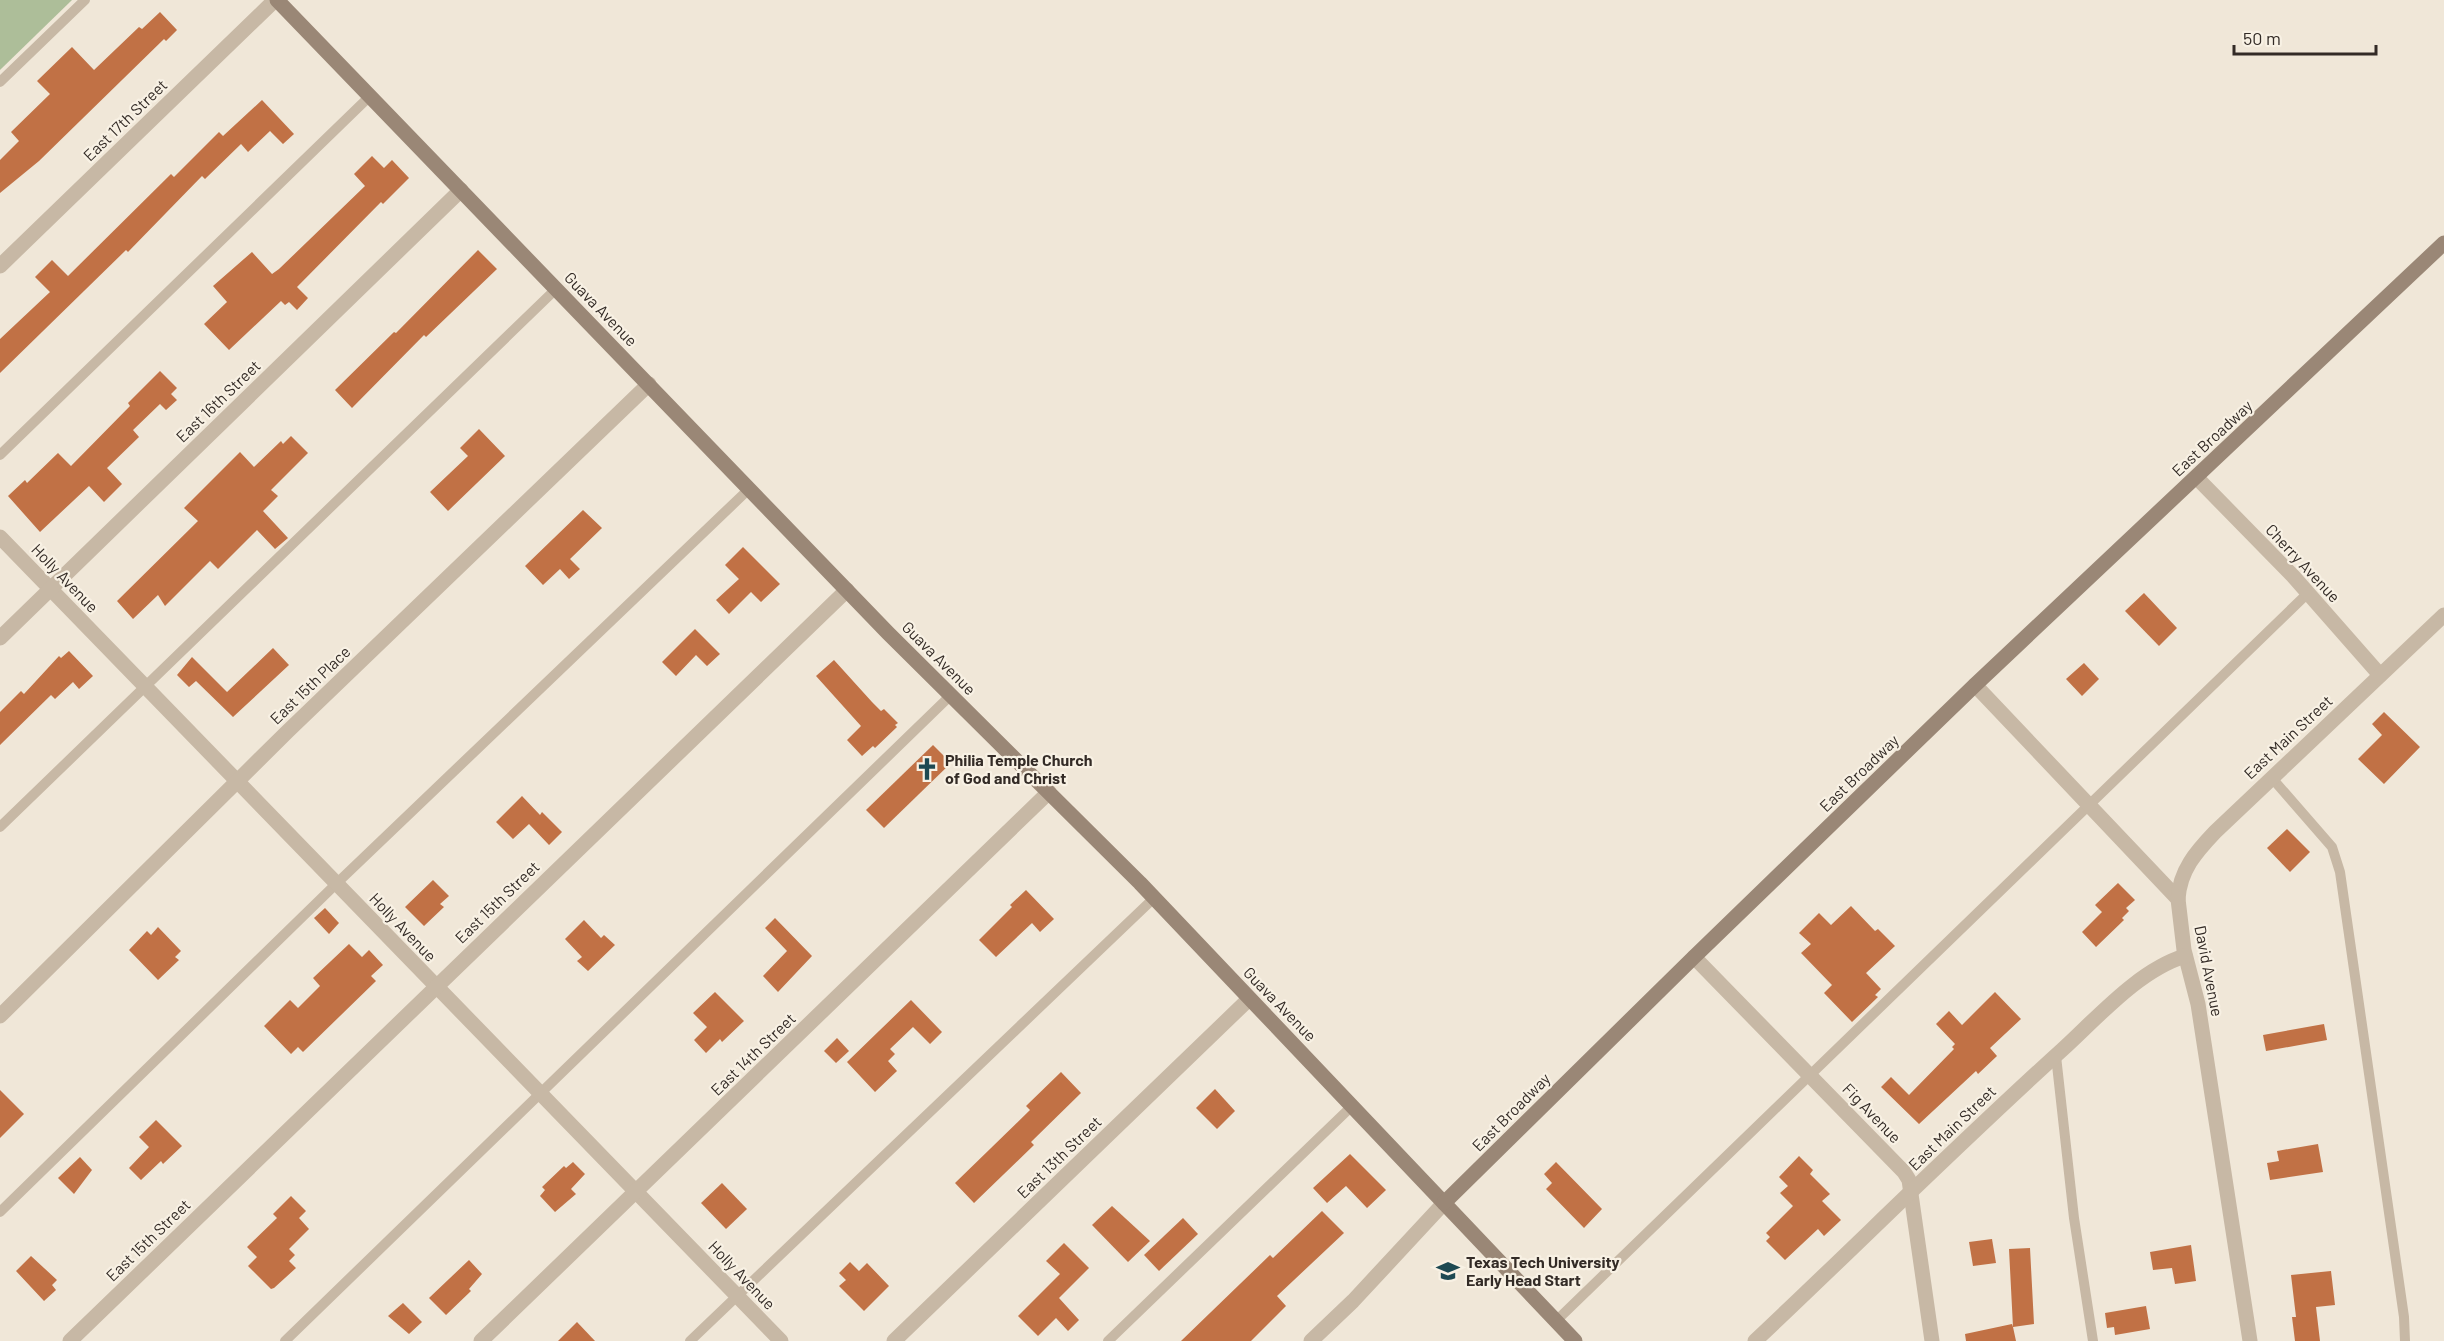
<svg xmlns="http://www.w3.org/2000/svg" width="2444" height="1341" font-family="Barlow,sans-serif">
<style>
.green{fill:#adbe99}
.building{fill:#c17145}
.lines{fill:none;stroke-linecap:round;stroke-linejoin:round}
.lane{stroke:#c7b8a5;stroke-width:10}
.street{stroke:#c7b8a5;stroke-width:15}
.secondary{stroke:#9a8776;stroke-width:15}
.labels{text-anchor:middle;stroke-width:4.5;stroke-linejoin:round;paint-order:stroke}
.street-label{font-size:16px;fill:#332b26;stroke:#f8f1e4}
.poi-label{font-size:16px;font-weight:bold;fill:#332b26;stroke:#f8f1e4;text-anchor:start}
</style>
<rect width="100%" height="100%" fill="#f0e7d8"/>
<!-- green -->
<polygon class="green" points="0,0 72,0 0,70"/>
<!-- building -->
<g class="building">
<polygon points="160,12 177,30 166,41 164,39 39,161 0,193 0,160 19,141 11,132 50,94 37,81 72,47 94,70 139,27 142,29"/>
<polygon points="262,100 294,134 283,144 270,131 248,152 241,144 205,179 202,176 128,252 126,250 0,373 0,339 50,292 35,277 52,260 68,276 171,174 174,177 219,132 223,136"/>
<polygon points="372,156 384,168 392,160 409,178 383,204 381,202 297,287 308,298 297,310 289,302 285,305 281,301 229,350 204,324 227,302 213,286 252,252 272,274 279,269 365,186 354,174"/>
<polygon points="478,250 497,269 426,337 424,335 352,408 335,390 394,332 396,333"/>
<polygon points="160,371 177,388 171,394 177,400 166,410 160,404 133,430 139,437 107,468 122,484 104,502 89,486 40,532 8,496 25,480 27,483 58,453 71,466 130,406 128,403"/>
<polygon points="479,429 505,456 448,511 430,492 468,456 460,448"/>
<polygon points="291,436 308,453 271,490 278,496 263,511 288,538 275,549 257,530 218,569 210,561 165,606 158,595 133,619 117,601 198,521 184,508 240,452 254,467 281,441 283,444"/>
<polygon points="583,510 602,528 570,559 580,569 569,579 560,569 543,585 525,566"/>
<polygon points="743,547 780,584 761,602 751,592 729,614 716,600 739,579 725,565"/>
<polygon points="2144,593 2177,628 2159,646 2125,611"/>
<polygon points="695,629 720,654 707,666 696,655 676,676 662,662"/>
<polygon points="273,648 289,665 233,717 196,681 189,687 177,675 192,657 227,692"/>
<polygon points="69,651 93,676 79,689 73,682 55,699 51,695 0,745 0,712 21,691 24,694 59,656 61,658"/>
<polygon points="834,660 872,702 881,711 884,709 898,723 895,725 897,727 875,748 873,746 862,756 847,740 861,726 816,676"/>
<polygon points="2084,663 2099,679 2082,696 2066,679"/>
<polygon points="2384,712 2420,747 2384,784 2358,759 2382,735 2372,724"/>
<polygon points="933,745 951,763 884,828 866,810"/>
<polygon points="522,796 540,815 542,812 562,832 549,845 529,824 513,839 496,822"/>
<polygon points="2287,829 2310,852 2290,872 2267,848"/>
<polygon points="433,880 449,896 440,904 444,907 424,926 405,907"/>
<polygon points="2118,883 2135,900 2126,908 2129,911 2122,918 2124,920 2096,947 2082,932 2102,912 2095,905"/>
<polygon points="1026,890 1054,919 1040,932 1032,923 996,957 979,940 1012,907 1010,905"/>
<polygon points="1851,906 1875,931 1878,929 1895,946 1866,973 1881,989 1875,995 1878,997 1852,1022 1824,993 1832,985 1801,953 1811,944 1799,933 1819,913 1831,925"/>
<polygon points="325,908 339,923 329,934 314,918"/>
<polygon points="775,918 812,956 778,992 763,976 787,951 765,928"/>
<polygon points="584,920 601,938 604,935 615,945 588,971 577,961 582,957 565,939"/>
<polygon points="158,927 181,951 175,957 179,960 158,980 129,950 147,931 151,935"/>
<polygon points="349,944 362,957 369,950 383,965 371,976 376,981 303,1052 298,1047 291,1054 264,1026 290,1000 298,1008 320,986 313,978"/>
<polygon points="715,992 744,1021 722,1042 720,1039 706,1053 694,1040 707,1027 693,1013"/>
<polygon points="1995,992 2021,1019 1990,1048 1997,1056 1978,1074 1976,1071 1919,1124 1881,1087 1891,1077 1909,1095 1954,1049 1952,1047 1955,1044 1936,1024 1949,1011 1962,1025"/>
<polygon points="911,1000 942,1032 930,1044 913,1027 890,1049 895,1054 888,1061 897,1071 875,1092 847,1062"/>
<polygon points="2324,1024 2327,1040 2266,1051 2263,1035"/>
<polygon points="837,1038 849,1051 836,1063 824,1051"/>
<polygon points="1061,1072 1081,1093 1031,1142 1034,1145 974,1203 955,1183 1030,1110 1026,1106"/>
<polygon points="1215,1089 1235,1111 1217,1129 1196,1108"/>
<polygon points="0,1090 24,1114 0,1138"/>
<polygon points="156,1120 182,1146 163,1164 161,1161 141,1180 129,1168 149,1147 139,1137"/>
<polygon points="2318,1144 2323,1172 2270,1180 2267,1163 2279,1161 2277,1151"/>
<polygon points="1350,1154 1386,1190 1367,1208 1346,1186 1327,1203 1313,1188"/>
<polygon points="1799,1156 1813,1170 1810,1174 1830,1194 1822,1201 1841,1220 1824,1236 1818,1229 1785,1260 1766,1241 1770,1237 1766,1233 1793,1206 1780,1193 1788,1186 1779,1177"/>
<polygon points="80,1157 92,1170 74,1194 58,1178"/>
<polygon points="573,1162 585,1174 571,1189 576,1194 555,1212 540,1196 545,1190 542,1187 564,1166 566,1168"/>
<polygon points="1556,1162 1602,1209 1584,1228 1546,1189 1552,1183 1544,1174"/>
<polygon points="722,1183 747,1209 726,1229 701,1203"/>
<polygon points="291,1196 306,1211 299,1218 309,1229 289,1249 295,1255 289,1261 296,1268 274,1288 271,1289 248,1266 257,1257 247,1247 277,1218 273,1214"/>
<polygon points="1112,1206 1150,1241 1128,1262 1092,1225"/>
<polygon points="1322,1211 1344,1233 1277,1296 1286,1306 1251,1341 1181,1341 1270,1255 1273,1258"/>
<polygon points="1183,1218 1198,1234 1159,1271 1144,1255"/>
<polygon points="1992,1239 1996,1263 1973,1266 1969,1242"/>
<polygon points="1064,1243 1089,1268 1059,1298 1079,1320 1068,1331 1056,1318 1038,1336 1018,1316 1060,1274 1046,1261"/>
<polygon points="2191,1245 2196,1281 2175,1284 2172,1268 2153,1270 2150,1252"/>
<polygon points="2030,1248 2034,1324 2013,1327 2016,1341 1966,1341 1965,1334 2012,1324 2013,1327 2009,1249"/>
<polygon points="31,1256 57,1280 52,1285 56,1290 44,1301 16,1271"/>
<polygon points="469,1260 482,1274 469,1289 471,1291 446,1315 429,1298"/>
<polygon points="850,1262 859,1271 867,1263 889,1286 864,1311 839,1286 846,1280 839,1273"/>
<polygon points="2331,1271 2335,1305 2316,1307 2320,1341 2295,1341 2292,1317 2296,1317 2291,1275"/>
<polygon points="403,1303 422,1322 409,1334 388,1316"/>
<polygon points="2146,1306 2150,1329 2115,1335 2114,1327 2107,1328 2105,1313"/>
<polygon points="577,1322 595,1341 558,1341"/>
</g>
<g class="lines">
<!-- lane -->
<g class="lane">
<polyline points="0,82 85,0"/>
<polyline points="0,455 370,96"/>
<polyline points="2271,777 2332,847 2340,872 2404,1317 2405,1341"/>
<polyline points="0,827 557,288"/>
<polyline points="2056,1056 2074,1218 2093,1341"/>
<polyline points="0,1212 336,884 750,488"/>
<polyline points="1556,1321 2308,593"/>
<polyline points="285,1341 951,695"/>
<polyline points="690,1341 1154,898"/>
<polyline points="1108,1341 1352,1106"/>
</g>
<!-- street -->
<g class="street">
<polyline points="0,266 275,0"/>
<polyline points="2197,478 2293,576 2380,675"/>
<polyline points="0,537 781,1341"/>
<polyline points="0,638 461,190"/>
<polyline points="1975,685 2178,899 2184,950 2198,1004 2250,1341"/>
<path d="M2178,899C2180,870 2196,852 2215,832L2444,615"/>
<polyline points="1694,957 1904,1172 1909,1180 1932,1341"/>
<polyline points="0,1016 288,731 649,384"/>
<polyline points="70,1341 847,590"/>
<polyline points="481,1341 1049,792"/>
<polyline points="894,1341 1249,999"/>
<polyline points="1311,1341 1353,1301 1444,1203"/>
<path d="M1755,1341C1858,1244 1958,1144 2063,1049C2098,1017 2139,970 2185,956"/>
</g>
<!-- secondary -->
<g class="secondary">
<polyline points="277,0 888,633 1140,883 1575,1341"/>
<polyline points="1444,1203 1694,957 1975,685 2444,243"/>
</g>
</g>
<!-- icons -->
<defs>
<g id="church-bare" transform="scale(1.8)"><path d="M-1.2-6h2.4v3.5h3.3v2.4h-3.3V6h-2.4V-.1h-3.3v-2.4h3.3Z" fill="#1d4952" stroke="#f8f1e4" stroke-width="2.5" paint-order="stroke"/></g>
<g id="school-bare" transform="scale(1.8)"><path d="M0-5L7-2L0 1L-7-2ZM-4 1L0 2.5L4 1V4Q0 6-4 4Z" fill="#1d4952" stroke="#f8f1e4" stroke-width="2.5" paint-order="stroke"/></g>
</defs>
<g fill-rule="evenodd">
<use href="#church-bare" x="927" y="769"/>
<use href="#school-bare" x="1448" y="1271"/>
</g>
<g class="labels">
<!-- street labels -->
<g class="street-label">
<text transform="translate(125 120) rotate(-44)" y="6">East 17th Street</text>
<text transform="translate(601 309) rotate(46)" y="6">Guava Avenue</text>
<text transform="translate(218 401) rotate(-44)" y="6">East 16th Street</text>
<text transform="translate(2212 438) rotate(-43)" y="6">East Broadway</text>
<text transform="translate(2303 563) rotate(47)" y="6">Cherry Avenue</text>
<text transform="translate(65 578) rotate(46)" y="6">Holly Avenue</text>
<text transform="translate(939 658) rotate(45)" y="6">Guava Avenue</text>
<text transform="translate(310 685) rotate(-44)" y="6">East 15th Place</text>
<text transform="translate(2288 737) rotate(-43)" y="6">East Main Street</text>
<text transform="translate(1859 773) rotate(-44)" y="6">East Broadway</text>
<text transform="translate(497 902) rotate(-44)" y="6">East 15th Street</text>
<text transform="translate(403 927) rotate(46)" y="6">Holly Avenue</text>
<text transform="translate(2209 971) rotate(79)" y="6">David Avenue</text>
<text transform="translate(1280 1004) rotate(46)" y="6">Guava Avenue</text>
<text transform="translate(753 1054) rotate(-44)" y="6">East 14th Street</text>
<text transform="translate(1511 1112) rotate(-45)" y="6">East Broadway</text>
<text transform="translate(1872 1113) rotate(46)" y="6">Fig Avenue</text>
<text transform="translate(1952 1128) rotate(-44)" y="6">East Main Street</text>
<text transform="translate(1059 1157) rotate(-44)" y="6">East 13th Street</text>
<text transform="translate(148 1240) rotate(-44)" y="6">East 15th Street</text>
<text transform="translate(742 1275) rotate(46)" y="6">Holly Avenue</text>
</g>
<!-- poi labels -->
<g class="poi-label">
<text x="945" y="766">Philia Temple Church<tspan x="945" dy="18">of God and Christ</tspan></text>
<text x="1466" y="1268">Texas Tech University<tspan x="1466" dy="18">Early Head Start</tspan></text>
</g>
</g>
<!-- scale -->
<path d="M2234 45v9h142v-9" fill="none" stroke="#332b26" stroke-width="3"/>
<text x="2243" y="45" font-size="18" fill="#332b26" stroke="#f8f1e4" stroke-width="4.5" paint-order="stroke">50 m</text>
</svg>
